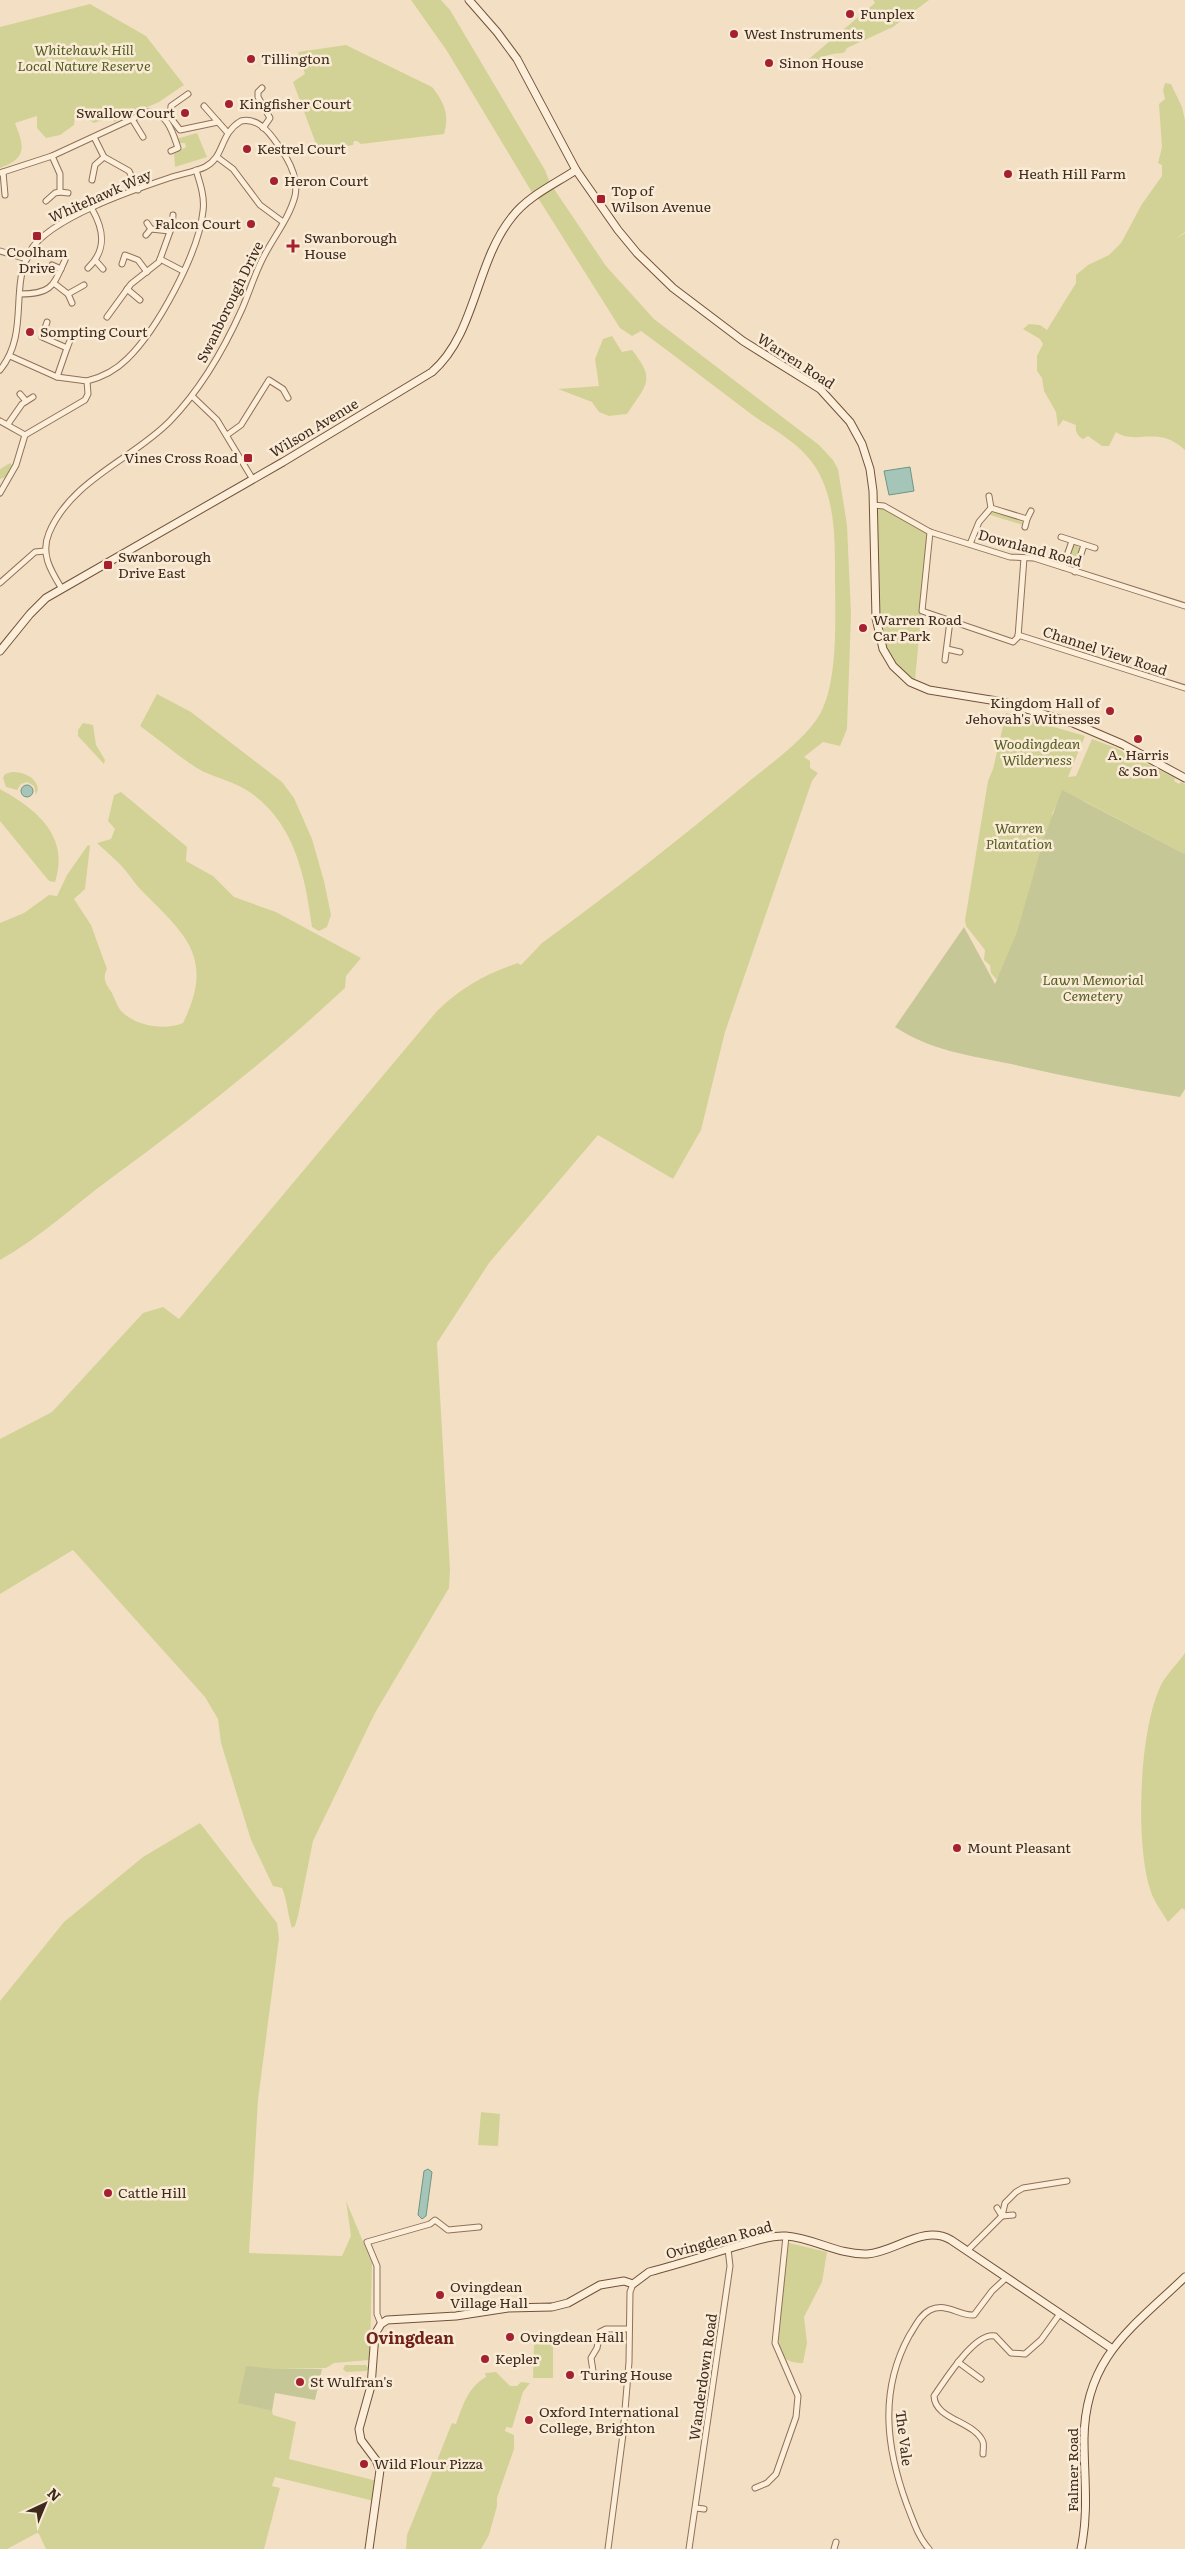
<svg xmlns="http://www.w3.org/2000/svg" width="1185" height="2549" font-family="Literata,serif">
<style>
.green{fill:#d2d296}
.cemetery{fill:#c6c796}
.water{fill:#a6c5b9;stroke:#6c9586}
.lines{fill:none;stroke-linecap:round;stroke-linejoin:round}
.street-casing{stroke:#907058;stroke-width:7}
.secondary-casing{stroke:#72513b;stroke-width:9}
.street{stroke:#fceed9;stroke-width:5}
.secondary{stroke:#fceed9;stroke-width:7}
.poi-dot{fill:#a52130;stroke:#f9ebd5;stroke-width:2}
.labels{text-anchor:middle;stroke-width:5;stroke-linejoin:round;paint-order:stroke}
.poi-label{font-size:14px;fill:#3e2a1d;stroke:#f9ebd5;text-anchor:start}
.park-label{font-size:14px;font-style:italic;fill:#545d22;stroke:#f9ebd5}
.street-label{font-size:14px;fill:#3e2a1d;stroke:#f9ebd5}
.quarter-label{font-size:16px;font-weight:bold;fill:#702118;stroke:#f9ebd5}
</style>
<rect width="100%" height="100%" fill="#f3e0c4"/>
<!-- green -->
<g class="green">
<path d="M411,0H441L450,10L545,170L550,183L606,266L654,319L819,445L833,460L838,469L847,525L851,614L847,729L840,746L823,742L804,757L810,761V768L818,773L812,781L725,1032L701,1130L673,1179L598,1135L489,1263L437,1343L450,1570L449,1588L375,1713L313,1841L298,1916L295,1926L292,1928C287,1912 288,1903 282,1888L273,1886L251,1840L221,1743L218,1719L205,1697L73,1550L0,1594V1439L52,1412L143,1313L163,1307L179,1319L437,1011C462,987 486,974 518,963L521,965L542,943C612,892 680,839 747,783C770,764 805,740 820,714C839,680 835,612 835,573C835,533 835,485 805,454C790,438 769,427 751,414C714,386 678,358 641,331L632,336L620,328L538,198L533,194L447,51Z"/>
<path d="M873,0H929L893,27L847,48L845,52C841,54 837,53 833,54C819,56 811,68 798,68L875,3Z"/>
<path d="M90,4L146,36L184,85L159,102L114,122L112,117L94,123L75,113L74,125L60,135L46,138L37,128V116L15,123C24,146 28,158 0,168V27Z"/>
<path d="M346,45L432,87C444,102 450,115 444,134L361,144L357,141H354L353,145L319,152L293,82L305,74L298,52Z"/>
<path d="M1165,83L1171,84L1182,107L1185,120V232L1175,239L1185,233V450C1158,424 1136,446 1116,432L1109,446H1102L1088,436L1083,439C1077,436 1075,431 1076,425L1063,420L1058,427L1056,412L1044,391L1042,378L1037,371V356L1043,344L1040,339L1023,329L1029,324L1040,325L1047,330L1076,283V275L1088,265L1109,255L1121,243L1142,204L1162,176V165L1158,163L1162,147L1159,104L1165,99L1163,90Z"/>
<polygon points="197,133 207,157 175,167 174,154 186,147 185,143 179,143 176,139"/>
<path d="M612,336L622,352L632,350C656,380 647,384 627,414L609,416L599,412L592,402L558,389L599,386L595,359L603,339Z"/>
<polygon points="10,463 12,465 6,477 0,479 0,469"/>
<path d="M879,506L929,532L915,680C905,673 896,666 890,655C872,623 878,550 877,512Z"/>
<polygon points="993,510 1021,519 1023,525 987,514"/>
<polygon points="1074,545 1077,545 1080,549 1074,565 1070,567 1067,562"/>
<path d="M157,694L191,712L282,782L294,798L312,839L324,881L331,915L327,927L319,931L312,927C305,875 294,821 248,791C234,782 217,778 202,771C181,759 161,741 140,726Z"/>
<polygon points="1006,713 1085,736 1068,777 1076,776 1092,739 1116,748 1175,778 1174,781 1179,784 1181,782 1185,784 1185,854 1084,801 1055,808 1052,814 1061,824 999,980 996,979 991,973 990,965 984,960 985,950 966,926 965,920 988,781 993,769"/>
<polygon points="83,723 93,725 96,745 105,760 104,764 78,736 78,730"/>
<path d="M12,772C24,772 36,777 38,789L36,795L34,786L27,782L21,784L17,790L6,787L3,778L5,774Z"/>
<path d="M0,789C36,809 70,836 55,882L49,881L0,821Z"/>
<path d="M121,792L187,847L186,861L213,876L234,897L276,912L361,958L346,976L345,988C271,1057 192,1119 110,1179C73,1206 40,1238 0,1260V923L24,913L49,895L57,896L67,875L88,845L90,846L85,889L74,899L91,925L107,969C102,979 106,984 112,993C115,999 117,1006 121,1011C136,1026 164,1031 183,1023C215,958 186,935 142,891C135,884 131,877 125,870C117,860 106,852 97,843L111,839L115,829L108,821L114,795Z"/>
<path d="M1185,1653V1910L1182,1908L1168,1922C1162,1912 1153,1900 1150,1889C1135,1842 1139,1727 1162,1683C1168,1673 1178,1663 1185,1653Z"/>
<polygon points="200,1823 277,1923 279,1938 258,2100 249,2253 342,2256 351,2236 346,2201 372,2263 370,2360 334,2363 326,2368 280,2369 248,2405 272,2411 273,2415 296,2422 289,2459 377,2481 374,2501 275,2477 272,2486 280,2488 264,2549 46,2549 39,2534 37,2533 7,2549 0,2549 0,2001 64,1922 143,1857"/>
<polygon points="481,2112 500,2114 498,2146 478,2145"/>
<path d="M789,2243L827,2252L822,2282L804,2317L807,2343L803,2363C795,2363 787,2362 782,2355C773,2340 786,2264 789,2243Z"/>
<polygon points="534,2342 553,2342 553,2378 533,2378"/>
<polygon points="345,2365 366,2365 369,2369 366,2371 346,2372 343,2369"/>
<path d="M496,2372L510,2386H517L521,2382L530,2383L523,2392L512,2428L506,2427L505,2431L514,2435V2449L497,2498V2506L489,2535L481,2549H406L407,2535L452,2423L456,2424C463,2405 468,2387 486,2377L485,2373Z"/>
</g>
<!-- cemetery -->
<g class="cemetery">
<path d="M1062,790L1185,854V1089L1180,1097C1123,1088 1067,1077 1011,1064C971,1056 929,1050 895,1027L964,927L995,984L1017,932L1044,838Z"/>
<polygon points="246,2366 276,2369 322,2369 315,2400 275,2393 272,2411 238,2403"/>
</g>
<!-- water -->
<g class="water">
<polygon points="910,467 914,491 889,495 884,471"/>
<circle cx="27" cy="791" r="6"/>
<polygon points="428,2169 432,2172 426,2216 422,2219 418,2215 424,2171"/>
</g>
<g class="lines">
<!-- street casing -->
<g class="street-casing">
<g id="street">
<polyline points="262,88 258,92 258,97 270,118 263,128"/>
<polyline points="188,94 171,106 170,117 180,130 218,122"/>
<polyline points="204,106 227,132"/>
<polyline points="132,119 143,137"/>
<polyline points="94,137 104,157 129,171 138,190"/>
<polyline points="217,157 233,169 260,205 283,222"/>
<polyline points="3,172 5,195"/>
<path d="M0,173L52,156L147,112C167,111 173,133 178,148L171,151"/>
<polyline points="92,180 95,165 104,157"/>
<polyline points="60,192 68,193"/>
<polyline points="46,201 55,193 60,192 60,174 52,156"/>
<polyline points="147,223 151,229 170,231"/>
<polyline points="146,235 151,229"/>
<polyline points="0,251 27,259"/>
<polyline points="160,259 183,271"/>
<polyline points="96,261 103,269"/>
<polyline points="122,264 125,255 138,260 147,272"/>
<polyline points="52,265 61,269"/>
<path d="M88,268C107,250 104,230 92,209"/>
<polyline points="55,284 68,294 72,303"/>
<polyline points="127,289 140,300"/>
<path d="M20,294C52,294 53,286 65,260"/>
<polyline points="68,294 84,285"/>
<polyline points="107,317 131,284 159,262 172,226 173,215"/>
<polyline points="47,322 42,337 67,348 57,377"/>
<polyline points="67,348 71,338"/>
<polyline points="10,356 57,377 87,381"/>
<path d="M0,370C30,333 9,288 30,251C50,218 133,190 169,178C181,174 194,172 205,167C225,157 219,134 241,121C262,116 276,142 286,157C293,169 298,182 295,196C289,219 272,239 262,260C254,276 249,293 242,309C224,349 201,389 170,421C133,459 71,480 49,533C40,554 51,571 62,589"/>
<polyline points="20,394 26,401"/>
<polyline points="192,396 217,420 252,478"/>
<polyline points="0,421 25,435"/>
<polyline points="8,424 22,404 33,397"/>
<polyline points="227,435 241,425 269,380 283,389 288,398"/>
<path d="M0,493L16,465L25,435L85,400L88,394L87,381C103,377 116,370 127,359C157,330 199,253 203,211C205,197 200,183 196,170"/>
<polyline points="989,496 991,508"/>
<polyline points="873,505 884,506 930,532 1010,557 1034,558 1185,606"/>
<polyline points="1027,519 1031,511"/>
<polyline points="930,532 922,611 1013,642 1018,637 1024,558"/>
<polyline points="1061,537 1095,548"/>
<polyline points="970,544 979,522 991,508 1027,519 1025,527"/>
<polyline points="1063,567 1072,541"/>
<polyline points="1075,572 1084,545"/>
<polyline points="0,583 35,552 45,551"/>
<polyline points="1018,635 1185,688"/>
<polyline points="947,649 960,652"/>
<polyline points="945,660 950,621"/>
<polyline points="997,2208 1002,2216 1013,2215"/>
<polyline points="967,2251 1002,2216 1005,2203 1016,2192 1023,2188 1067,2181"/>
<polyline points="381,2324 377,2314 377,2266 367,2242 430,2224 435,2220 448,2230 479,2227"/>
<polyline points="958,2362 981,2379"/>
<polyline points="593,2371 591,2358 597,2348 600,2332 606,2329 629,2329"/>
<path d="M983,2454C983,2450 984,2445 983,2442C975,2421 935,2420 934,2396C944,2382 975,2331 995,2336L1011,2353L1025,2354L1041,2340L1059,2315"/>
<polyline points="755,2488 767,2483 776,2474 796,2417 798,2396 775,2343 786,2236"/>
<polyline points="696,2508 704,2509"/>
<polyline points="608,2549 623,2434 629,2362 630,2292 633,2284"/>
<polyline points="689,2549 730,2266 728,2249"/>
<polyline points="834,2549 836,2542"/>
<path d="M929,2549C918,2537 913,2520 907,2505C886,2448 879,2391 909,2336C915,2327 920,2315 930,2310C946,2302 959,2316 974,2315L992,2291L1006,2278"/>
</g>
</g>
<!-- secondary casing -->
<g class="secondary-casing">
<g id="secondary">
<polyline points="469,0 497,32 517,59 576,170 618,230 637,253 673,288 743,341 820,389 850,422 862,444 870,469 873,491 876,618 883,649 893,666 910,682 929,690 1003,702 1073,723 1122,744 1185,778"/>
<path d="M0,651L30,614L46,598L283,462L432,372C476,334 475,263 512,217C528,196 555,184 576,170"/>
<path d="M369,2549L380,2470L376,2460L361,2440L359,2429L371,2386L375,2334L381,2324L387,2320L456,2316L508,2308L552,2307L568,2303L600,2285L624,2281L633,2284L649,2272C680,2264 710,2254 741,2245C755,2241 771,2235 786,2236C814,2238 838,2255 867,2254C896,2252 923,2224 951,2240L1111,2348"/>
<path d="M1081,2549C1089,2512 1084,2476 1084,2439C1085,2357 1132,2328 1185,2277"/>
</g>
</g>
<!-- street -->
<use href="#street" class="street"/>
<!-- secondary -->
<use href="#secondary" class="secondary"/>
</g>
<!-- markers -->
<g class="poi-dot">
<circle cx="850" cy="14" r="5"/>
<circle cx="734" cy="34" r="5"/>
<circle cx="251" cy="59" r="5"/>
<circle cx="769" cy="63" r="5"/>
<circle cx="229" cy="104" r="5"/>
<circle cx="185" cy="113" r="5"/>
<circle cx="247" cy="149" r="5"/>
<circle cx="1008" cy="174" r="5"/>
<circle cx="274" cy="181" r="5"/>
<rect x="596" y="194" width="10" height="10" rx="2.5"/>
<circle cx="251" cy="224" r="5"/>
<rect x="32" y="231" width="10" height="10" rx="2.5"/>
<path d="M290.5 238.5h5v5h5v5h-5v5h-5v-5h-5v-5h5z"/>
<circle cx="30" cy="332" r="5"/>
<rect x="243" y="453" width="10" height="10" rx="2.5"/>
<rect x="103" y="560" width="10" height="10" rx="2.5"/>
<circle cx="863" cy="628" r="5"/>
<circle cx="1110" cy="711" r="5"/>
<circle cx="1138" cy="739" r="5"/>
<circle cx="957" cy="1848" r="5"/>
<circle cx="108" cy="2193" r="5"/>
<circle cx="440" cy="2295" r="5"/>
<circle cx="510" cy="2337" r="5"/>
<circle cx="485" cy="2359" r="5"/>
<circle cx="570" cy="2375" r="5"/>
<circle cx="300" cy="2382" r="5"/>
<circle cx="529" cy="2420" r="5"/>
<circle cx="364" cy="2464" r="5"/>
</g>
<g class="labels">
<!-- poi labels -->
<g class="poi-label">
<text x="860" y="19">Funplex</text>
<text x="744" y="39">West Instruments</text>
<text x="261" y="64">Tillington</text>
<text x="779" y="68">Sinon House</text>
<text x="239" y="109">Kingfisher Court</text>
<text x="175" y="118" text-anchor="end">Swallow Court</text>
<text x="257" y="154">Kestrel Court</text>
<text x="1018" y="179">Heath Hill Farm</text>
<text x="284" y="186">Heron Court</text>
<text x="611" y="196">Top of<tspan x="611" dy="16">Wilson Avenue</tspan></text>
<text x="241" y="229" text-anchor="end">Falcon Court</text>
<text x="304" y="243">Swanborough<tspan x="304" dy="16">House</tspan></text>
<text x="37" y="257" text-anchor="middle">Coolham<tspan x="37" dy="16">Drive</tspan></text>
<text x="40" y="337">Sompting Court</text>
<text x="238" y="463" text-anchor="end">Vines Cross Road</text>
<text x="118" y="562">Swanborough<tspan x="118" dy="16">Drive East</tspan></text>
<text x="873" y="625">Warren Road<tspan x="873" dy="16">Car Park</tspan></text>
<text x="1100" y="708" text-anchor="end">Kingdom Hall of<tspan x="1100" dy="16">Jehovah's Witnesses</tspan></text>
<text x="1138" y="760" text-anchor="middle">A. Harris<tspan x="1138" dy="16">&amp; Son</tspan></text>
<text x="967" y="1853">Mount Pleasant</text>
<text x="118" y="2198">Cattle Hill</text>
<text x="450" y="2292">Ovingdean<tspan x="450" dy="16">Village Hall</tspan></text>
<text x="520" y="2342">Ovingdean Hall</text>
<text x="495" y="2364">Kepler</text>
<text x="580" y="2380">Turing House</text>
<text x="310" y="2387">St Wulfran's</text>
<text x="539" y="2417">Oxford International<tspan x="539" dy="16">College, Brighton</tspan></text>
<text x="374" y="2469">Wild Flour Pizza</text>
</g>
<!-- park labels -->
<g class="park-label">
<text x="84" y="55">Whitehawk Hill<tspan x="84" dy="16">Local Nature Reserve</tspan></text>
<text x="1037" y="749">Woodingdean<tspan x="1037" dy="16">Wilderness</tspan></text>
<text x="1019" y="833">Warren<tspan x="1019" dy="16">Plantation</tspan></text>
<text x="1093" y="985">Lawn Memorial<tspan x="1093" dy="16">Cemetery</tspan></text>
</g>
<!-- street labels -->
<g class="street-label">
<text transform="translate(100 196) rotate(-24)" y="5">Whitehawk Way</text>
<text transform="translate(230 302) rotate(-64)" y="5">Swanborough Drive</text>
<text transform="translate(796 361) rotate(33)" y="5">Warren Road</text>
<text transform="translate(314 428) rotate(-31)" y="5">Wilson Avenue</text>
<text transform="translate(1030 548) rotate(15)" y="5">Downland Road</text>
<text transform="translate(1105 651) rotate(18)" y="5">Channel View Road</text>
<text transform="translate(719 2240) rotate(-15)" y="5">Ovingdean Road</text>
<text transform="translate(703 2377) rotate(-82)" y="5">Wanderdown Road</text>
<text transform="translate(904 2438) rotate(83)" y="5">The Vale</text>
<text transform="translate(1073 2470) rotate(-90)" y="5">Falmer Road</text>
</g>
<!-- quarter labels -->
<g class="quarter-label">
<text x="410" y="2344">Ovingdean</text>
</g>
</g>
<!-- north arrow -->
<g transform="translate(45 2504) rotate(44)" stroke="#f9ebd5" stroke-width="4" paint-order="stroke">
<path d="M0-4L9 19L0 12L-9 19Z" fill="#3e2a1d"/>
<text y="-8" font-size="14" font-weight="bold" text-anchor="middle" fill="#3e2a1d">N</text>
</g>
</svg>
